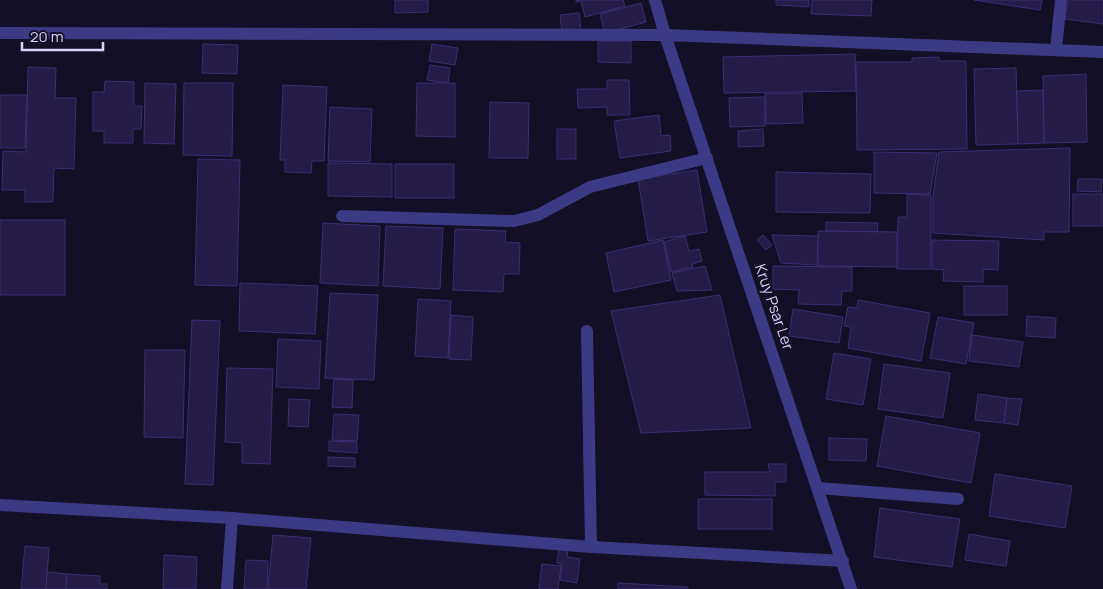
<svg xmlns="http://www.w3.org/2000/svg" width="1103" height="589" font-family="Manrope,sans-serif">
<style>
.building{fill:#241b47;stroke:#3b2d73}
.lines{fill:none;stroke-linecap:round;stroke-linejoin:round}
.service{stroke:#3d3a85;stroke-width:12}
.minor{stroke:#3d3a85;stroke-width:12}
.tertiary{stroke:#3d3a85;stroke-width:12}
.labels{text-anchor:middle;stroke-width:5;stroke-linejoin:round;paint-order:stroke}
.street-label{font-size:15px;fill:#d9d4ff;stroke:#130f26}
</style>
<rect width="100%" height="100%" fill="#130f26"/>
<!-- building -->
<g class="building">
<polygon points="395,0 428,0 428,12 395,13"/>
<polygon points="576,0 623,0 625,6 585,17 581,1 576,2"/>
<polygon points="776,0 809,0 809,7 776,5"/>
<polygon points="812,0 872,0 871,16 811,14"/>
<polygon points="974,0 1042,0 1040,10"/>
<polygon points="1068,0 1103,0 1103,24 1065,19"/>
<polygon points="641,3 646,22 605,33 600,14"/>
<polygon points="579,13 581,30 562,33 560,15"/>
<polygon points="598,41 631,41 631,63 598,62"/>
<polygon points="203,44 238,45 237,74 202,73"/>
<polygon points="432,44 458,48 455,65 429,61"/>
<polygon points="855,54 856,91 724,93 723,57"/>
<polygon points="939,57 939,61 966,61 967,149 857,150 856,62 912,62 912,58"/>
<polygon points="430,65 450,68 448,83 427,80"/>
<polygon points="28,67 56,68 55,98 76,98 74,169 54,168 53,202 25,202 25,190 2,190 3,151 26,152"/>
<polygon points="1016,68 1018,144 976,145 974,69"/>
<polygon points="1086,74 1087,142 1044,143 1043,76"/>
<polygon points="607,80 629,80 630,115 607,115 607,107 578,108 577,89 607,89"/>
<polygon points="105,81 134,82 134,106 142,106 141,129 133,129 133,143 104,143 104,131 93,131 93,92 104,92"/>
<polygon points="145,83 176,84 174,144 144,143"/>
<polygon points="184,83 233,83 232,156 183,155"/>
<polygon points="417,83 455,83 455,137 416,136"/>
<polygon points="283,85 327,87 324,161 312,161 311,173 285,172 285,160 280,160"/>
<polygon points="1043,90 1044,143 1018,144 1017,91"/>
<polygon points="802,93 803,123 766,124 765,94"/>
<polygon points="0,95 27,95 25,148 0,148"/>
<polygon points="765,97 765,126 730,127 729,98"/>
<polygon points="490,102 529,103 528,158 489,158"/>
<polygon points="330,107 372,109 370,162 328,161"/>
<polygon points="659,115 661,136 670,135 671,151 620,158 614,121"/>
<rect x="557" y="129" width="19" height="30"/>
<polygon points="763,129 764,146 738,147 738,131"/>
<polygon points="1070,148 1069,232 1044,232 1044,240 933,233 933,196 939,152"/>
<polygon points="874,152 937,153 930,194 874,193"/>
<polygon points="198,159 240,160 237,286 195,285"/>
<polygon points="328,163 392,164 392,197 328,196"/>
<rect x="395" y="164" width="59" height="34"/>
<polygon points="697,170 707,232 648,241 638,179"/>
<polygon points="776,172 871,174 870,213 776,212"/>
<polygon points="1078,179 1102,179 1101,192 1077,191"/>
<polygon points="907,194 931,195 931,269 897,269 898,217 907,217"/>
<rect x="1073" y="194" width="29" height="32"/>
<rect x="0" y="220" width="65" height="75"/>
<polygon points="826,222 878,223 877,232 826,231"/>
<polygon points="323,223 380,226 378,286 320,283"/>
<polygon points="386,226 443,228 440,289 383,286"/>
<polygon points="455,229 506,231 505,242 520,243 519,274 504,274 503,292 453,290"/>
<polygon points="818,231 897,232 897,267 818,266"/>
<polygon points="763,235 772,245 766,250 757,240"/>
<polygon points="772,235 818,236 817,265 781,263"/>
<polygon points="685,236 689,251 699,249 702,261 692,264 693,267 671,272 664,242"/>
<polygon points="663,240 671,280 614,292 606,253"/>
<polygon points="932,240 999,241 998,270 983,269 983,282 943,281 944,270 932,269"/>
<polygon points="705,266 712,290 677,291 672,273"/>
<polygon points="773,266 852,267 852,291 842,291 841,305 798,304 799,290 773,289"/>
<polygon points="240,283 318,286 315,334 239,331"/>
<rect x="964" y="286" width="43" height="29"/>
<polygon points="330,293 378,295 374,380 325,378"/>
<polygon points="720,295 751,428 641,433 611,311"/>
<polygon points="418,299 451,301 448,358 415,356"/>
<polygon points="858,300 930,313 921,361 848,348 851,327 844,326 848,307 857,308"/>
<polygon points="793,309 843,317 839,343 789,336"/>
<polygon points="451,315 473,317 471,360 449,359"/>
<polygon points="1027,316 1056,318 1055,338 1026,336"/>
<polygon points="938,317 974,323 966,364 930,358"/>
<polygon points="192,320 220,321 213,485 185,484"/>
<polygon points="972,335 1023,342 1019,367 969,361"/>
<polygon points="278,339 321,341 319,389 276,387"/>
<polygon points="145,350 185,350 183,438 144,437"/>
<polygon points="834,353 871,359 863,405 826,399"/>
<polygon points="884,364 950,373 943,418 878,409"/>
<polygon points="227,368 273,369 270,464 242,463 242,443 225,442"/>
<polygon points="334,379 353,380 352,408 332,407"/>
<polygon points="978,394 1007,398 1004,423 975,420"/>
<polygon points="1007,398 1022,399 1018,425 1004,423"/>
<polygon points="289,399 310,400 308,427 288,426"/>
<polygon points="334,414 359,415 357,441 332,440"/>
<polygon points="886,416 980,433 971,483 877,466"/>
<polygon points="829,438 867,439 866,461 829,460"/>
<polygon points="329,441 357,442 357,453 329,451"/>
<polygon points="328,457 355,458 355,467 328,466"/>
<polygon points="768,464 786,464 786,482 775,482 775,496 705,495 705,472 770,472"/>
<polygon points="995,474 1072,486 1065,528 989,516"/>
<rect x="698" y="499" width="74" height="30"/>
<polygon points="880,508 960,519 952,567 874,557"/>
<polygon points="969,534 1010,541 1006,566 965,560"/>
<polygon points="273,535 311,538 306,589 268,589"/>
<polygon points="25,546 49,548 46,589 21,589"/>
<polygon points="559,548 568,550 567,557 580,559 577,583 560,580 562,564 557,563"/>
<polygon points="164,555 197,557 196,589 163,589"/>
<polygon points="246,560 268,561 267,589 244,589"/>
<polygon points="542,564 561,566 558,589 539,589"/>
<polygon points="47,572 67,574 66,589 46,589"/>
<polygon points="67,574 100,576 100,584 107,584 107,589 66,589"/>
<polygon points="618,583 688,587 688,589 618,589"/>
</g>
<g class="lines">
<!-- service -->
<g class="service">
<polyline points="1056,49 1061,0"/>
<polyline points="818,488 958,499"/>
</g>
<!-- minor -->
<g class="minor">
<polyline points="0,33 665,35 655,0"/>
<polyline points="342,216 514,221 538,215 590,187 707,158"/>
<polyline points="587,331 591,547"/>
<polyline points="0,505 232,518 591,547 843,561"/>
<polyline points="227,589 232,518"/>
</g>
<!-- tertiary -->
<polyline class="tertiary" points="851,589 665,35 1103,52"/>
</g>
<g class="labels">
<!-- street labels -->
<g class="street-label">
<text transform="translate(774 307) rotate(71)" y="5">Kruy Psar Ler</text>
</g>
</g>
<!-- scale -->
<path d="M22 42v8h81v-8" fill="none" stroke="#d9d4ff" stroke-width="2.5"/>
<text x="30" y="42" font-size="15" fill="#d9d4ff" stroke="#130f26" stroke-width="4" paint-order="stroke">20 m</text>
</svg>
